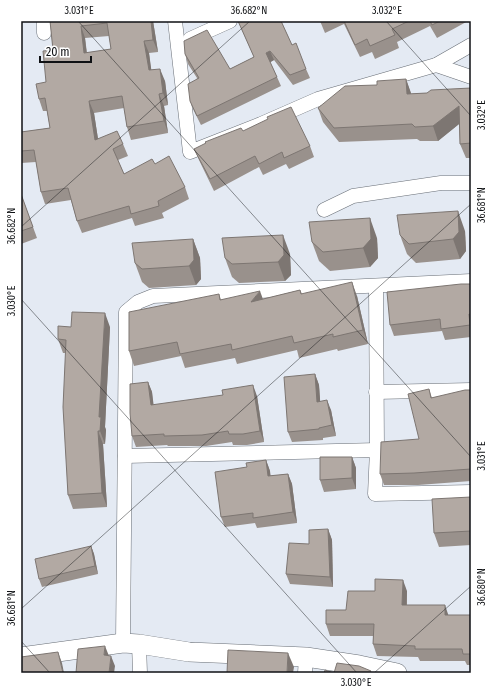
<svg xmlns="http://www.w3.org/2000/svg" width="492" height="694" font-family="'Fira Sans Condensed',sans-serif">
<style>
.lines{fill:none;stroke-linecap:round;stroke-linejoin:round}
.street-casing{stroke:#686e76;stroke-width:15}
.secondary-casing{stroke:#686e76;stroke-width:20}
.street{stroke:#fff;stroke-width:14}
.secondary{stroke:#fff;stroke-width:19}
.wall{fill:#99918c;fill-rule:evenodd}
.shaded-wall{fill:#7d7672}
.building{fill:#b2a9a3;stroke:#7d7672;fill-rule:evenodd}
.ticks{fill:none;stroke:#0f1114;stroke-width:1;stroke-opacity:0.45}
.neatline{fill:none;stroke:#0f1114;stroke-width:1.5}
.ticks-label{font-size:10px;text-anchor:middle;fill:#0f1114}
</style>
<rect width="100%" height="100%" fill="#e4eaf3"/>
<g class="lines">
<!-- street casing -->
<g class="street-casing">
<g id="street">
<polyline points="44,21 44,33"/>
<polyline points="175,21 190,152 261,124 318,99 436,65 471,45"/>
<polyline points="190,39 230,21"/>
<polyline points="436,65 471,77"/>
<polyline points="324,210 353,196 441,183 471,183"/>
<polyline points="376,286 377,450 375,494 471,492"/>
<polyline points="376,392 471,390"/>
<polyline points="125,456 377,450"/>
<polyline points="123,643 126,312 138,302 153,296 471,281"/>
<polyline points="139,644 140,673"/>
<polyline points="305,673 306,657"/>
</g>
</g>
<!-- secondary casing -->
<g class="secondary-casing">
<polyline id="secondary" points="21,657 123,643 139,644 189,652 306,657 359,665 397,673"/>
</g>
<!-- street -->
<use href="#street" class="street"/>
<!-- secondary -->
<use href="#secondary" class="secondary"/>
</g>
<!-- wall -->
<g class="wall">
<path d="M50,21H153L158,52L149,53L151,70L165,81L168,105L164,106L168,133L131,140L127,127L124,108L94,113L98,139L123,144L128,156L118,160L124,174L155,164L185,187L189,199L162,213L164,218L135,226L132,218L82,233L77,221L71,200L45,204L41,192L36,162L21,163V125L22,128V132L50,128L47,111H43L39,99L46,82L53,50ZM109,36L111,49L87,53L85,38Z"/>
<polygon points="238,21 281,21 292,45 306,69 310,78 293,85 274,60 270,62 277,77 281,86 201,125 194,111 190,101 197,78 188,64 185,54 230,69 254,57"/>
<polygon points="320,21 468,21 437,38 430,26 397,42 399,48 375,59 372,52 360,57 344,24 325,33"/>
<polygon points="406,79 411,94 427,93 471,88 471,158 466,158 460,144 459,124 438,141 420,141 417,139 339,142 323,122 318,108 377,85"/>
<polygon points="243,131 310,146 314,157 289,169 286,164 263,175 259,167 214,191 199,160 194,149"/>
<polygon points="21,194 37,238 21,244"/>
<polygon points="465,231 466,251 460,259 416,263 407,254 400,235"/>
<polygon points="377,238 378,258 370,267 330,271 319,261 312,242"/>
<polygon points="193,239 200,258 201,279 196,285 149,288 142,282 135,263"/>
<polygon points="290,254 291,275 285,281 239,283 232,277 225,258"/>
<polygon points="471,284 471,337 445,340 442,331 394,336 390,325"/>
<polygon points="300,290 302,294 357,296 368,344 338,351 337,349 299,358 297,350 237,364 235,358 185,368 181,356 134,366 129,351 219,294 221,300 263,299"/>
<polygon points="110,327 105,427 106,430 105,444 103,444 107,507 73,509 68,495 66,353 63,353 58,339"/>
<polygon points="315,374 319,385 320,401 331,410 336,436 323,438 323,440 292,442 288,432"/>
<polygon points="148,382 152,392 153,405 257,396 264,442 247,445 233,445 232,442 206,446 168,446 167,445 136,447 132,436"/>
<polygon points="429,389 432,398 471,390 471,481 418,485 384,485 380,474 419,439"/>
<polygon points="352,457 356,468 356,489 324,492 320,480"/>
<polygon points="266,460 270,471 270,476 288,474 292,484 297,523 257,528 255,523 225,527 221,517 247,467"/>
<polygon points="471,497 471,545 439,547 434,533"/>
<polygon points="328,529 332,540 333,587 290,584 286,574 309,544"/>
<polygon points="91,546 94,554 98,574 42,587 39,579"/>
<polygon points="407,591 407,605 448,615 471,615 471,665 467,665 465,661 420,661 418,657 377,656 373,644 373,636 330,636 326,624 346,610"/>
</g>
<!-- shaded-wall -->
<g class="shaded-wall">
<polygon points="151,21 153,21 158,52 153,40"/>
<polygon points="81,26 85,38 88,66 84,53"/>
<polygon points="144,41 149,53 153,82 149,70"/>
<polygon points="270,51 274,60 269,63 266,53"/>
<polygon points="160,69 165,81 168,105 163,93"/>
<polygon points="406,79 411,93 412,108 407,94"/>
<polygon points="159,94 164,106 168,133 164,121"/>
<polygon points="89,101 94,113 100,152 95,140"/>
<polygon points="459,106 464,120 438,141 433,126"/>
<polygon points="21,125 22,128 23,145 21,140"/>
<polygon points="458,211 465,231 466,251 460,259 453,239"/>
<polygon points="370,218 377,238 378,258 370,267 363,248"/>
<polygon points="283,235 290,254 291,275 285,281 278,262"/>
<polygon points="193,239 200,258 201,279 196,285 189,266"/>
<polygon points="352,282 357,296 368,344 363,330"/>
<polygon points="260,291 265,305 251,302"/>
<polygon points="105,313 110,327 105,427 106,430 105,444 100,431 99,417"/>
<polygon points="469,314 471,320 471,328 470,325"/>
<polygon points="315,374 319,385 321,413 317,402"/>
<polygon points="148,382 152,392 155,416 151,405"/>
<polygon points="253,385 257,396 264,442 260,431"/>
<polygon points="327,400 331,410 336,436 332,425"/>
<polygon points="98,431 103,444 107,507 102,493"/>
<polygon points="352,457 356,468 356,489 352,478"/>
<polygon points="266,460 270,471 272,486 268,476"/>
<polygon points="288,474 292,484 297,523 293,512"/>
<polygon points="328,529 332,540 333,587 330,577"/>
<polygon points="91,546 94,554 98,574 95,566"/>
<polygon points="403,580 407,591 406,617 402,605"/>
<polygon points="445,605 449,617 445,615"/>
<polygon points="105,646 109,656 104,655"/>
<polygon points="58,652 62,663 64,673 63,673"/>
<polygon points="288,653 294,667 293,673 287,673"/>
<polygon points="111,656 115,666 114,673 109,673"/>
</g>
<!-- building -->
<g class="building">
<path d="M50,21H151L153,40L144,41L149,70L160,69L163,93L159,94L164,121L127,127L122,96L89,101L95,140L117,131L123,144L113,149L124,174L152,159L155,164L169,156L185,187L158,201L159,206L131,214L129,206L77,221L68,188L41,192L34,150L21,151V132L50,128L45,98L39,99L36,84L46,82L43,51L53,50ZM107,23L111,49L84,53L81,26Z"/>
<polygon points="238,21 281,21 292,45 296,43 306,69 290,75 270,51 266,53 277,77 197,116 190,101 188,84 199,78 185,54 184,41 207,30 230,69 254,57"/>
<polygon points="344,21 409,21 392,29 395,35 370,46 367,39 355,45"/>
<polygon points="430,21 440,21 432,25"/>
<polygon points="406,79 407,94 427,93 431,90 471,88 471,143 460,144 459,106 433,126 415,127 412,124 334,128 318,108 345,86 377,85 377,81"/>
<polygon points="291,107 310,146 284,158 282,152 259,164 255,156 210,179 194,149 206,143 205,142 241,128 243,131 268,119 267,117"/>
<polygon points="21,194 33,227 21,231"/>
<polygon points="458,211 459,232 453,239 409,244 400,235 397,215"/>
<polygon points="370,218 371,239 363,248 323,252 312,242 309,222"/>
<polygon points="283,235 284,255 278,262 232,264 225,258 222,238"/>
<polygon points="193,239 194,260 189,266 142,269 135,263 132,243"/>
<polygon points="352,282 363,330 333,337 333,334 294,343 292,336 232,350 231,344 180,354 177,342 129,351 129,312 219,294 220,300 260,291 251,302 300,290 301,294"/>
<polygon points="461,284 471,284 471,314 469,314 470,325 441,329 440,319 390,325 387,292"/>
<polygon points="72,312 105,313 99,417 101,417 100,431 98,431 102,493 68,495 63,407 66,340 58,339 58,326 71,327"/>
<polygon points="315,374 317,402 327,400 332,425 319,428 319,429 288,432 284,377"/>
<polygon points="148,382 151,405 223,395 222,390 253,385 260,431 243,434 229,434 228,431 202,435 164,436 164,434 132,436 130,413 130,384"/>
<polygon points="429,389 431,398 465,390 471,390 471,469 414,473 380,474 381,442 419,439 408,394"/>
<polygon points="320,457 352,457 352,478 320,480"/>
<polygon points="266,460 268,476 288,474 293,512 253,518 253,513 221,517 215,472 247,467 246,463"/>
<polygon points="471,497 471,531 434,533 432,499"/>
<polygon points="328,529 330,577 286,574 289,543 309,544 309,530"/>
<polygon points="91,546 95,566 39,579 35,559"/>
<polygon points="375,579 403,580 402,605 445,605 445,615 471,615 471,654 463,654 462,649 415,649 415,646 373,644 374,624 326,624 326,610 346,610 348,591 375,591"/>
<polygon points="105,646 104,655 111,656 109,673 76,673 78,649"/>
<polygon points="228,650 288,653 287,673 227,673"/>
<polygon points="58,652 63,673 21,673 21,657"/>
<polygon points="337,663 359,666 371,671 370,673 324,673 325,670 334,673"/>
</g>
<!-- ticks -->
<path class="ticks" d="M78,21L471,457M386,21L471,116M21,227L250,21M21,299L357,673M21,609L471,204M21,641L50,673M374,673L471,586"/>
<!-- border -->
<rect width="492" height="694" fill="none" stroke="#ffffff" stroke-width="44"/>
<!-- scale -->
<path d="M40 56v6h51v-6" fill="none" stroke="#0f1114" stroke-width="2"/>
<text x="46" y="56" font-size="12" fill="#0f1114" stroke="#ffffff" stroke-width="3" paint-order="stroke">20 m</text>
<rect x="22" y="22" width="448" height="650" class="neatline"/>
<g class="ticks-label">
<text x="79" y="14">3.031°E</text>
<text x="249" y="14">36.682°N</text>
<text x="387" y="14">3.032°E</text>
<text transform="translate(481 115) rotate(-90)" y="4">3.032°E</text>
<text transform="translate(481 205) rotate(-90)" y="4">36.681°N</text>
<text transform="translate(11 226) rotate(-90)" y="4">36.682°N</text>
<text transform="translate(11 301) rotate(-90)" y="4">3.030°E</text>
<text transform="translate(481 456) rotate(-90)" y="4">3.031°E</text>
<text transform="translate(481 587) rotate(-90)" y="4">36.680°N</text>
<text transform="translate(11 608) rotate(-90)" y="4">36.681°N</text>
<text x="356" y="686">3.030°E</text>
</g>
</svg>
